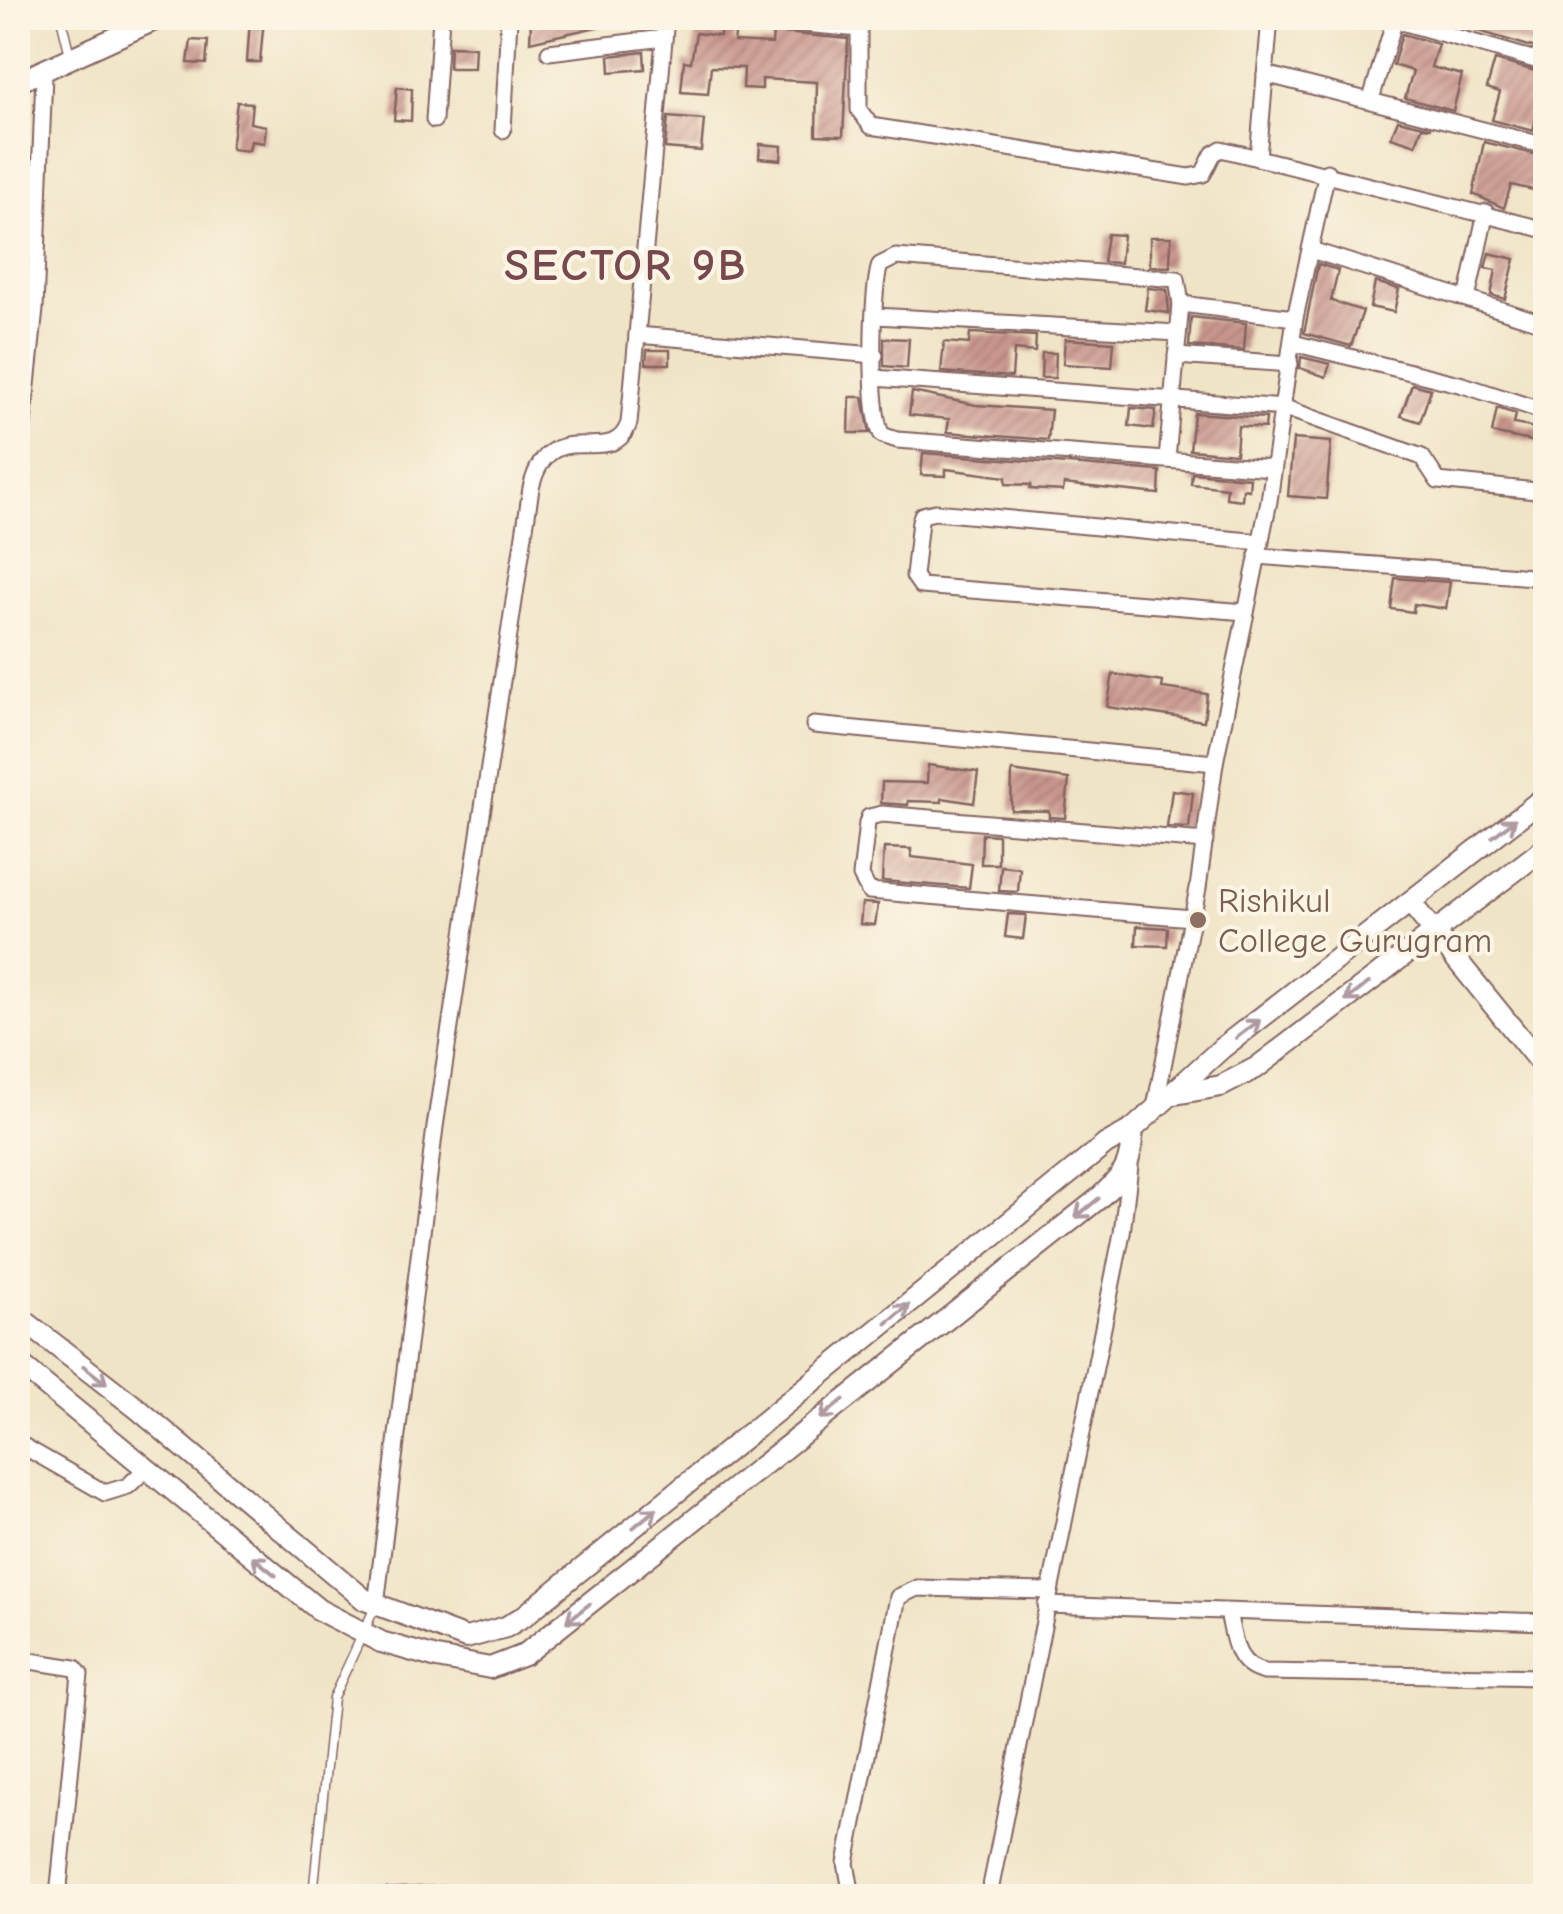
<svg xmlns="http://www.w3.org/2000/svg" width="1563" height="1914" font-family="'Comic Neue',sans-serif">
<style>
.building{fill:url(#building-hatch)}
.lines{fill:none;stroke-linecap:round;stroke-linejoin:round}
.service-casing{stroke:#846461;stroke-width:11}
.minor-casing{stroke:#846461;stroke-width:19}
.tertiary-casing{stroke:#846461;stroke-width:24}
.service{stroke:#fff;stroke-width:8}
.minor{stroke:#fff;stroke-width:15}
.tertiary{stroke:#fff;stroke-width:20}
.oneway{stroke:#ae9aa0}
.education-dot{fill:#8d6e63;stroke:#fcf5e5;stroke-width:4}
.labels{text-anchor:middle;stroke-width:8;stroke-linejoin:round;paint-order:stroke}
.education-label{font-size:35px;fill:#785e54;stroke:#fcf5e5;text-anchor:start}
.district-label{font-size:45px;font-weight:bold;letter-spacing:2.5px;fill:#77494e;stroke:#fcf5e5}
</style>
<defs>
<pattern id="building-hatch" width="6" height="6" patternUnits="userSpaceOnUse" patternTransform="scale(2.5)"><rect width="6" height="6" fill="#ca978e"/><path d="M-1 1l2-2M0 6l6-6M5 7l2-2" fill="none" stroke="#a67b74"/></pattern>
</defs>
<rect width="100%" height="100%" fill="#fcf5e5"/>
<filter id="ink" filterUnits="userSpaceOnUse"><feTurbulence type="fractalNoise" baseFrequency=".01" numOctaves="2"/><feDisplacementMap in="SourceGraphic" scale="20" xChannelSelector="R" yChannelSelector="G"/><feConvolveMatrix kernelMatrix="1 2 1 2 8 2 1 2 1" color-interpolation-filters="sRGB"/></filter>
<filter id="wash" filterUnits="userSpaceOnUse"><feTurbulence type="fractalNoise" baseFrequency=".0048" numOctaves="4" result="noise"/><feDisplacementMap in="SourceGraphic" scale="40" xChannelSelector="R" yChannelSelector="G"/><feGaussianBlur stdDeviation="2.25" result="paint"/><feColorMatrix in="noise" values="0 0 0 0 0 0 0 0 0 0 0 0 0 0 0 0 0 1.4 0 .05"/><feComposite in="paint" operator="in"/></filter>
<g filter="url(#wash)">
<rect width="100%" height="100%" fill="#f0e4c6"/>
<g id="blocks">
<!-- building -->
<g class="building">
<polygon points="250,18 264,18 260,62 247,62"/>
<polygon points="542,18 613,18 614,23 530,42 531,21"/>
<polygon points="1478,18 1546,18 1546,51 1475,30"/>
<polygon points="721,20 736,29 734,42 772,44 773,32 848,39 843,136 816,135 817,82 762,79 762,89 743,88 744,68 711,67 708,94 681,92 684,61 691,62 696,33 720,36"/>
<polygon points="1402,34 1438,44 1431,67 1462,75 1453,111 1405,98 1413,71 1393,65"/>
<polygon points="191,40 208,41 206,64 188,63"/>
<polygon points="450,46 475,47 474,68 449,68"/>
<polygon points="644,52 645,69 610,72 609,56"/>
<polygon points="1495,60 1546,74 1546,106 1540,105 1533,131 1492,120 1500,92 1487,88"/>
<polygon points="397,87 412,89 411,121 394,120"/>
<polygon points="237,102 252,103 250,123 266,126 264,143 251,141 249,151 231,149"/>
<polygon points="668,117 704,120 701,151 665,148"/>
<polygon points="1398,120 1432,128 1422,127 1416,145 1391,137"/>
<polygon points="1484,142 1546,157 1542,192 1511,185 1504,208 1473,194"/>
<polygon points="760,144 782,146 781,160 759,158"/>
<polygon points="1107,234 1123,235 1120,263 1103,262"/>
<polygon points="1150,237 1171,237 1170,267 1150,266"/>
<polygon points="1489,253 1515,259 1505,299 1491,295 1496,270 1485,268"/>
<polygon points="1318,264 1338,270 1331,301 1363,311 1351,346 1304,333"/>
<polygon points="1375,282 1399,289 1394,312 1370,307"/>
<polygon points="1148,288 1167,290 1169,313 1145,310"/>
<polygon points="1191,317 1246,323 1244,350 1189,346"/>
<polygon points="970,333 1036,336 1035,352 1014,350 1012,377 941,372 944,342 969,344"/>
<polygon points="884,338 909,339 907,368 884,366"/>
<polygon points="1065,339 1114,342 1112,367 1063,364"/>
<polygon points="647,350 670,350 670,364 646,364"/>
<polygon points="1042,353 1056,353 1055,378 1041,378"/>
<polygon points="1301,357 1330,364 1326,377 1300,368"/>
<polygon points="1412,384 1431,389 1420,422 1401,416"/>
<polygon points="912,392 976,405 1051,410 1048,440 947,432 949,419 909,415"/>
<polygon points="850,397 863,397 870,433 849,433"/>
<polygon points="1131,408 1156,410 1153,429 1129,426"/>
<polygon points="1497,408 1516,414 1514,424 1546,430 1546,444 1492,433"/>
<polygon points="1194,413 1266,418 1265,428 1238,426 1236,454 1190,450"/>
<polygon points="1293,439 1331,442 1326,499 1288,496"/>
<polygon points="923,453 1160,471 1159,494 1064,484 1063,491 1030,489 1031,485 1006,484 1006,477 946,469 946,476 921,475"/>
<polygon points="1192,473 1250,478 1249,490 1243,489 1242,500 1226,498 1227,488 1191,484"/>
<polygon points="1395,578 1450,582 1446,609 1414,604 1413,612 1391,609"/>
<polygon points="1113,674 1163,682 1162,688 1207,694 1204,721 1107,707"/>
<polygon points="928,765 978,772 974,803 942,798 942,802 908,801 908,805 881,803 882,782 927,783"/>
<polygon points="1012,771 1069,779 1065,818 1049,817 1049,811 1011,810"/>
<polygon points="1172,790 1193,793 1189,828 1167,827"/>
<polygon points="982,834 998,835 998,864 981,864"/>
<polygon points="884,848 911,849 911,857 972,864 969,888 882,881"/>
<polygon points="1001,866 1020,868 1018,892 999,891"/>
<polygon points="862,903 878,904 875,925 860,924"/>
<polygon points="1008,914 1026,915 1023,939 1005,937"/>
<polygon points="1137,926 1168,928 1167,946 1136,945"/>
</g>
</g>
</g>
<g filter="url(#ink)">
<use href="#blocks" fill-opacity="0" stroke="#846461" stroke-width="2.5"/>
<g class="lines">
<!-- service casing -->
<g class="service-casing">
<g id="service">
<polyline points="61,18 70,55"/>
<polyline points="376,1605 333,1698 314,1885 327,1896 444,1890 465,1896"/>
</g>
</g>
<!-- minor casing -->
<g class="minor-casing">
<g id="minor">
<polyline points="737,18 859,29 859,110 871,126 1189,177 1203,174 1213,154 1221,149 1258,158"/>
<polyline points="1270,18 1258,158 1546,230"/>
<polyline points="1388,18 1546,63"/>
<polyline points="549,52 664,38"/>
<polyline points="1265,74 1546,146"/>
<polyline points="1371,99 1395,19"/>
<polyline points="434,120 441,18"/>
<polyline points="503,130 509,18"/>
<polyline points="1311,250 1546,324"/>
<polyline points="1467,299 1486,212"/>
<polyline points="1181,304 1295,318"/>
<polyline points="876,316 1178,333"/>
<polyline points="637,335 875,355"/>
<polyline points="1293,343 1463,385 1546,412"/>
<polyline points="1176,356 1290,364"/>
<polyline points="874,378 1285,408 1422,457 1438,481 1546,492"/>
<path d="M1167,459L1181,304L1177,279L896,257L880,265C871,290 869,414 882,435L897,440L1273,468"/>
<polyline points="18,471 35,309 44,73"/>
<polyline points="1257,556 1546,578"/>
<polyline points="1246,612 921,586 914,576 920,521 922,515 935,512 1261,542"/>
<polyline points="814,725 1215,763"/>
<polyline points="1192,918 869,891 861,876 867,823 869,817 882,814 1205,841"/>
<polyline points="1155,1107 1198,888 1215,763 1269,501 1295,318 1327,172"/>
<polyline points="18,1443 105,1493 128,1486 146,1469"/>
<path d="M376,1605L435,1127L531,488C550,409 612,473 629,423L666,18"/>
<polyline points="1046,1605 1546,1622"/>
<path d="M1228,1612C1234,1638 1234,1665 1264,1672L1546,1677"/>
<polyline points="18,1659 75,1668 80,1674 58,1896"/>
<polyline points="852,1896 846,1863 898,1597 917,1588 1049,1591"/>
<polyline points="989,1896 1122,1233 1130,1166"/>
</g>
</g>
<!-- tertiary casing -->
<g class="tertiary-casing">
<g id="tertiary">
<polyline points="18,82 159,18"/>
<polyline points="1410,902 1546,1070"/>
<polyline points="1175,1094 1221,1086 1256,1068 1546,847"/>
<polyline points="18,1316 138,1409 365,1600 466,1638 506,1627 524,1616 1106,1144 1133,1129 1222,1048 1546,796"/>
<path d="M18,1363L319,1610L381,1642L437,1658L490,1668L524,1655L1098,1199C1126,1173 1130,1168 1133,1129"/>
</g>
</g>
<!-- service -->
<use href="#service" class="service"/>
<!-- minor -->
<use href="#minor" class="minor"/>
<!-- tertiary -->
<use href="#tertiary" class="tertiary"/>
</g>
<!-- one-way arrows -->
<defs><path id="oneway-shaft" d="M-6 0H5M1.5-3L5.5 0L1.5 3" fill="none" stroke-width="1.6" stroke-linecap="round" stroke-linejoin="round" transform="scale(2.5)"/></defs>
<g class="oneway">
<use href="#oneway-shaft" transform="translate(1504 828) rotate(-38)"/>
<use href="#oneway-shaft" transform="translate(1357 992) rotate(142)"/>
<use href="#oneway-shaft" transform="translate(1248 1029) rotate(-37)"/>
<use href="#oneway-shaft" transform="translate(1087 1208) rotate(141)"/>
<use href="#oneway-shaft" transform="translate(898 1314) rotate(-39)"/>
<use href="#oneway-shaft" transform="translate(95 1375) rotate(38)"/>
<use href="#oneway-shaft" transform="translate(832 1409) rotate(141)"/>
<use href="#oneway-shaft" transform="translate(645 1518) rotate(-39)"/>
<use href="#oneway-shaft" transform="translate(264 1566) rotate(-141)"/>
<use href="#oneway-shaft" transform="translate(578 1613) rotate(142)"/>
</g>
</g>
<!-- markers -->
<circle class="education-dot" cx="1198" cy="920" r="10"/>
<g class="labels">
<!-- education labels -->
<g class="education-label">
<text x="1218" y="912">Rishikul<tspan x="1218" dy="40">College Gurugram</tspan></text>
</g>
<!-- district labels -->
<g class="district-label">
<text x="626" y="280">SECTOR 9B</text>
</g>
</g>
<!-- margin -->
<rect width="1563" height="1914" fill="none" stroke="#fcf5e5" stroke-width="60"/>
</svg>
